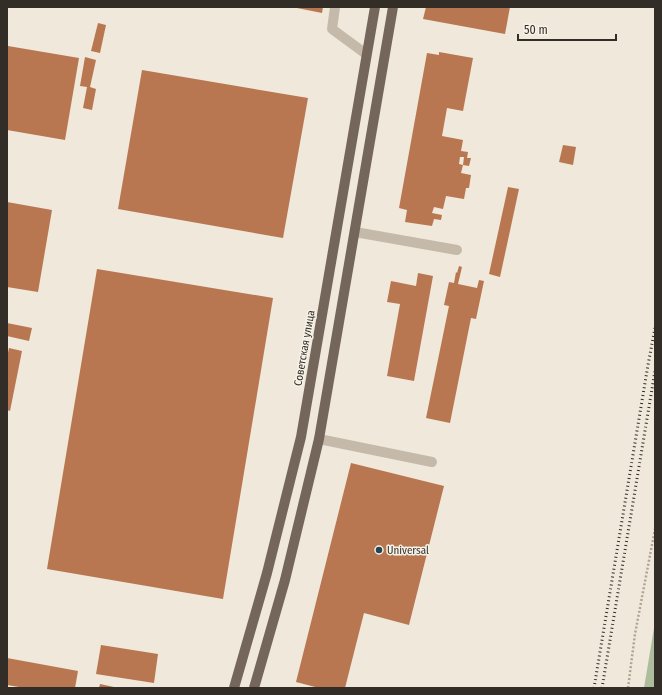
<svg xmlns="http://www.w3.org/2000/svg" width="662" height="695" font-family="'Fira Sans Condensed',sans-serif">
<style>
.green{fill:#adbc9d}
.building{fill:#b87750}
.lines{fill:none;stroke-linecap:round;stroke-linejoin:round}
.path{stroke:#b1a493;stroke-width:2.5;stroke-dasharray:2 2;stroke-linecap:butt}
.minor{stroke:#c5baa9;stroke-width:10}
.major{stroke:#74665b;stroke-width:10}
.rail{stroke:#332d28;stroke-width:3;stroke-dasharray:1 3;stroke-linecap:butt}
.poi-dot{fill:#224750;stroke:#f7f2e7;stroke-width:1.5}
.labels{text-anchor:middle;stroke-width:3;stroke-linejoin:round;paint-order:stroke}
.street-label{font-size:11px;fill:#332d28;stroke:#f7f2e7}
.poi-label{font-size:11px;fill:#332d28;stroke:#f7f2e7;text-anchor:start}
</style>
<rect width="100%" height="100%" fill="#efe8db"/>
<!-- green -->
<polygon class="green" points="655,622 655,688 644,688"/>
<!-- building -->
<g class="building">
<polygon points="292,7 323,7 322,13"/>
<polygon points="426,7 510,7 505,34 423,19"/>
<polygon points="98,23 106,25 100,53 91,51"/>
<polygon points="8,46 79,58 65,140 7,130"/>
<polygon points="439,52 473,58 463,111 447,108 442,136 463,140 461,151 468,152 467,158 471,158 469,166 463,165 464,157 460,157 459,164 463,165 461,173 471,175 469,188 466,188 464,199 446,196 443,209 434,207 432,213 442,215 441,220 434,219 432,226 405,222 407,210 399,208 427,53 439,55"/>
<polygon points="85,57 96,60 90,87 96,89 92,110 83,108 87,87 80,86"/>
<polygon points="142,70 308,98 283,238 118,209"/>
<polygon points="563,145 576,147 573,165 559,162"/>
<polygon points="508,187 519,189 500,277 489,274"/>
<polygon points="7,202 52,210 38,292 7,287"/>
<polygon points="459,266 462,267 458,284 477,288 479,280 484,281 476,319 471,318 450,423 426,418 449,306 444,305 449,282 454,283 456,272 457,273"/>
<polygon points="97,269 273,298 223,599 47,569"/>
<polygon points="418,273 433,276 414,381 387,376 400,304 387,302 391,281 416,286"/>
<polygon points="7,323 32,328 29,341 7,336"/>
<polygon points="9,348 22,351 10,411 7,410 7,357"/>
<polygon points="351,463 444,486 409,625 364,613 345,688 319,688 296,682"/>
<polygon points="101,645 158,654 154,683 96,674"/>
<polygon points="7,658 78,671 75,688 25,688 7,685"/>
<polygon points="100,684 114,687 113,688 99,688"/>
</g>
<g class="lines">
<!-- path -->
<polyline class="path" points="628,688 635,634 655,529"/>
<!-- minor -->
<g class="minor">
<polyline points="335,7 332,29 366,54"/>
<polyline points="355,232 457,250"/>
<polyline points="319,439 432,462"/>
</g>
<!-- major -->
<g class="major">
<polyline points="234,688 267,573 301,437 375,7"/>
<polyline points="254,688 285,580 319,439 393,7"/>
</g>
<!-- rail -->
<g class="rail">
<polyline points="594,688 648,365 655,328"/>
<polyline points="602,688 655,371"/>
</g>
</g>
<!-- markers -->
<circle class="poi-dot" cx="379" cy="550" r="4"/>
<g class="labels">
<!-- street labels -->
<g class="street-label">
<text transform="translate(304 348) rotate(-80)" y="4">Советская улица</text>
</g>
<!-- poi labels -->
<g class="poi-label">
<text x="387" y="554">Universal</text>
</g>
</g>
<!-- border -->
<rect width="662" height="695" fill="none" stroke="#332d28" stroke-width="16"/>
<!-- scale -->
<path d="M518 34v6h98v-6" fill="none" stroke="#332d28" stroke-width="2"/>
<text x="524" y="34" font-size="12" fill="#332d28" stroke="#f7f2e7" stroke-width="3" paint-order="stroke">50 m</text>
</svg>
